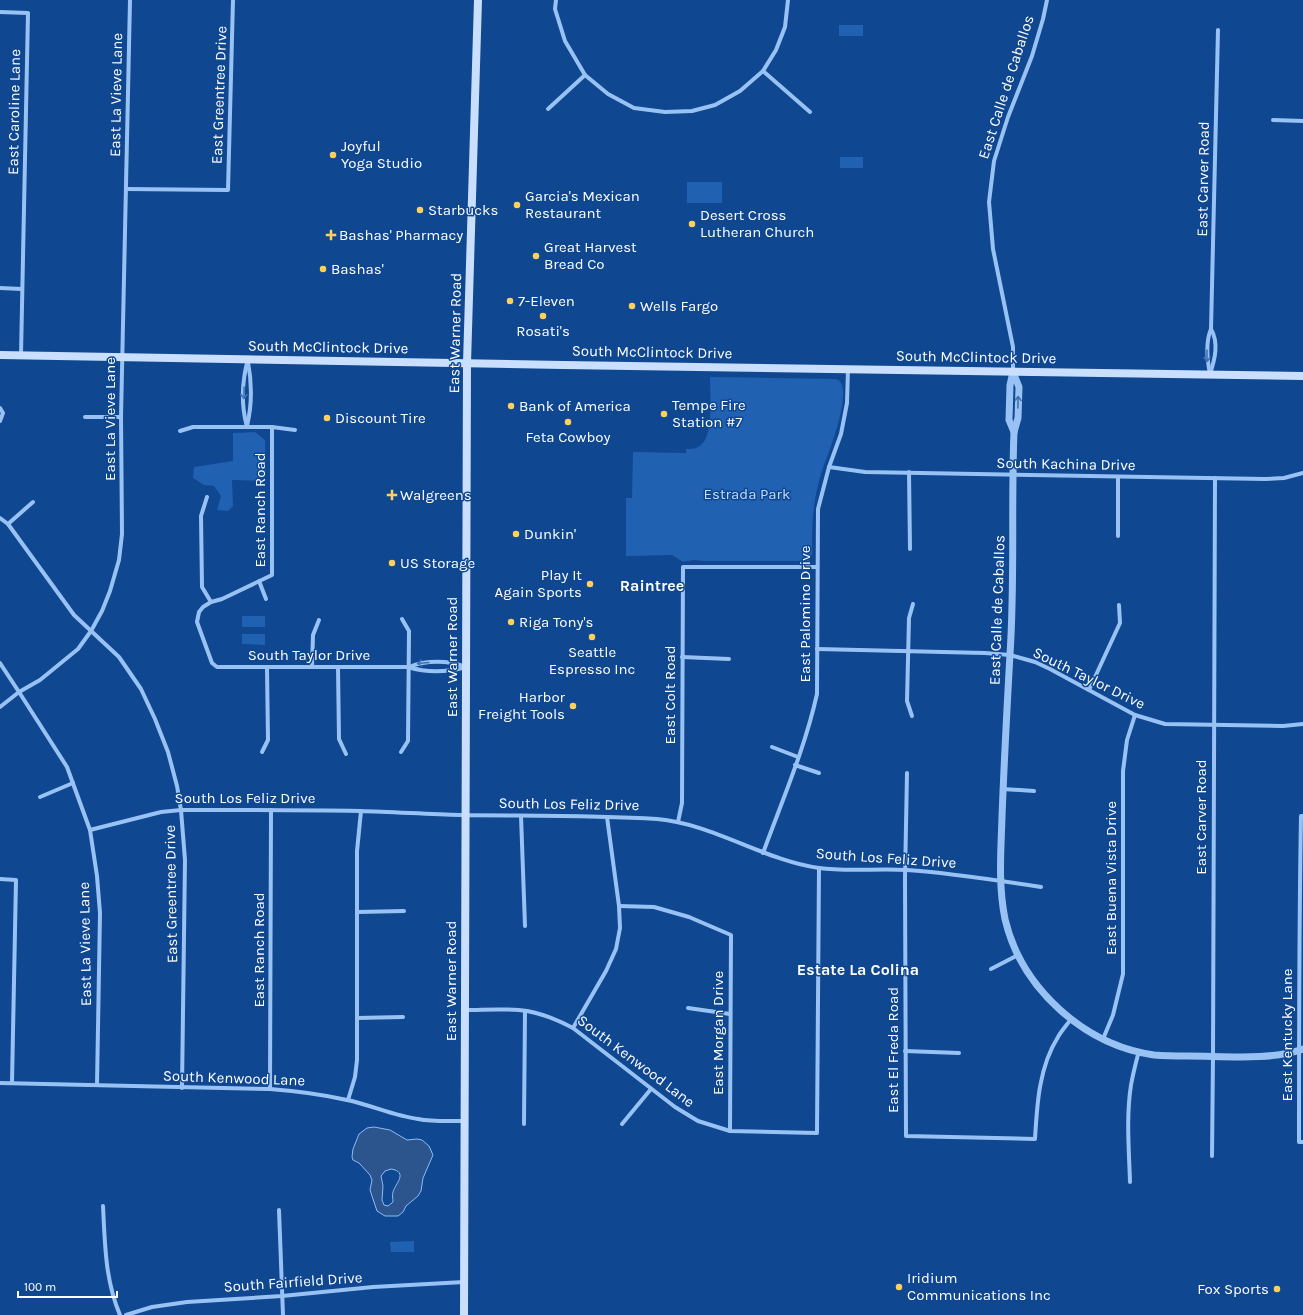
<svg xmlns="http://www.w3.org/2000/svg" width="1303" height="1315" font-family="Karla,sans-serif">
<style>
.green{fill:#2061b1}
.water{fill:#2b558c;stroke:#8abdf8;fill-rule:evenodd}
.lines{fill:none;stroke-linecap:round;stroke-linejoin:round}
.minor{stroke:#99c2f4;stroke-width:4}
.tertiary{stroke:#99c2f4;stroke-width:7}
.secondary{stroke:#c9dffd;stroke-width:8}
.oneway{stroke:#3f72b4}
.poi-dot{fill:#ffd15c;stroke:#0f4791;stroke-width:1.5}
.labels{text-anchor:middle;stroke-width:3;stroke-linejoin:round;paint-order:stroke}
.street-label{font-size:15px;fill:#fff;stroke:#0f4791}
.poi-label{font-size:15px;fill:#fff;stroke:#0f4791;text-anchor:start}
.park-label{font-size:15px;fill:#c1dcfe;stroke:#0f4791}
.neighbourhood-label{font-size:16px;font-weight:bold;fill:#fff;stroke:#0f4791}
</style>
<rect width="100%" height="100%" fill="#0f4791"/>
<!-- green -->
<g class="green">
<rect x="839" y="25" width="24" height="11"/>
<rect x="840" y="157" width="23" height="11"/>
<rect x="687" y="182" width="35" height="21"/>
<path d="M710,377L836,379C856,384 828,455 823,468C815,491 812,515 812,540C812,547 814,555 809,561H703L694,560L683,562L672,555L626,556V498H632L633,452L686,453V449C691,449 697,449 701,445C714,434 710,393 710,377Z"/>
<polygon points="255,432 265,440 266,472 261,481 232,480 233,506 228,511 217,510 221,496 214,486 204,485 193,478 194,467 233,461 233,433"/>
<rect x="242" y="616" width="23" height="11"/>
<polygon points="242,634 265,634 265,645 242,644"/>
<polygon points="414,1241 414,1252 391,1252 390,1242"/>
</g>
<!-- water -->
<path class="water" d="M374,1127L390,1130L407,1140L417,1139L422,1140L429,1146L433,1155L423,1178L421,1191L418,1196L406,1206L403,1212L398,1216H385L377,1211L370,1190L372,1180L370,1175L359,1163L353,1160L352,1157L353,1149L359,1134L367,1128ZM391,1169C409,1172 395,1184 393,1192C392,1195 393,1199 393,1202L388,1206L384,1205L382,1200L383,1186L381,1176L385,1171Z"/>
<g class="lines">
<!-- minor -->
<g class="minor">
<polyline points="556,0 555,9 565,41 585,75 608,94 634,108 665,112 692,111 715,105 740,91 763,71 776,50 785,27 788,0"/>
<polyline points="0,12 28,13 21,355"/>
<polyline points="763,71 810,112"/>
<polyline points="548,109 585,75"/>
<polyline points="1273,120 1303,121"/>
<polyline points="126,189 228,190 233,0"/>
<polyline points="0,288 22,289"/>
<polyline points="1013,372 1013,347 993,249 989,202 994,161 1008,117 1032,56 1043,19 1047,0"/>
<path d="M1210,374C1207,359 1205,343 1211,329L1218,30"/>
<path d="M1210,374C1215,359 1219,343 1211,329"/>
<polyline points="0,408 3,413 0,421"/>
<polyline points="85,417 121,417"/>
<path d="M247,426C252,405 252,383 248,362"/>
<path d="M247,427C241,405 242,381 248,359"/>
<polyline points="180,431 193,427 272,427 295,430"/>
<polyline points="829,467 865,472 1265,479 1284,478 1303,473"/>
<polyline points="909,472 910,549"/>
<path d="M207,497L201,516L202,587L211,602L203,607L199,612L197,622L212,663L217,667H408C427,673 448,672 466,667"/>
<polyline points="0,518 8,524 74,615 119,657 141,689 155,719 168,752 177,786 181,810 185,860 182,1088"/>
<polyline points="8,524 33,502"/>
<polyline points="1118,536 1118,477"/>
<polyline points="259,581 266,599"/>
<polyline points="211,602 222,599 272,575 272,427"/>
<polyline points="817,649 985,653 1010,655 1035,662 1050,669 1135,715 1165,724 1283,726 1303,724"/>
<polyline points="682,657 729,659"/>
<polyline points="0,663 19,692 0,707"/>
<polyline points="312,667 313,635 319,620"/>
<polyline points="338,667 339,739 346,754"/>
<path d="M409,667C426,660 448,660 466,667"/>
<polyline points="1089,690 1120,623 1119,605"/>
<polyline points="912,716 907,701 909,618 913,604"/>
<polyline points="772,747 798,757"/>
<polyline points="262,752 268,740 267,668"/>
<polyline points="401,752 408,741 409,631 402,619"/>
<polyline points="795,765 819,773"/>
<path d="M907,773L905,878L906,1136L1035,1139C1037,1104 1039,1067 1058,1037C1062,1030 1067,1025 1071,1019"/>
<polyline points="1003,789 1034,791"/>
<polyline points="40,797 73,783"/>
<polyline points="521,816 525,926"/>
<path d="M1303,816H1301C1299,924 1299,1033 1299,1142H1303"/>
<polyline points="678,822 682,803 683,567 817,567"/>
<path d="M90,830L161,812L181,810C241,810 300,810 360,811C393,812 427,814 460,815C526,816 592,815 657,819C714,824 763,860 819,868C848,872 878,868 907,870C951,873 996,880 1041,887"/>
<path d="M763,853C782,801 805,748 817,694L818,509L829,467L841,434L847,403L848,369"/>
<polyline points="0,879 16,880 12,1083"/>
<polyline points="619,906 654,907 689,917 731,935 730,1131"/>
<polyline points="357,912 404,911"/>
<polyline points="991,969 1018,955"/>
<polyline points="688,1008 730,1014"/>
<path d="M465,1010C484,1010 508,1008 527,1011C543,1014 558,1020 573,1028L675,1107L698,1121L730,1131L817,1133L819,868"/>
<polyline points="357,1018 403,1017"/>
<polyline points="573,1028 606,971 616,949 620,928 619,906 607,817"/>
<polyline points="1103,1039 1113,1015 1123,974 1123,771 1127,740 1135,715"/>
<polyline points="905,1051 959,1053"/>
<path d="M0,1083L270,1089C296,1091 321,1094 347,1100C371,1105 394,1116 418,1119C433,1122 449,1121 464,1121"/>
<polyline points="97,1085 100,913 97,876 90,830 67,767 19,692 40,680 78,649 91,631 102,611 110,591 119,560 122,534 121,417 130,0"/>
<polyline points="270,1089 271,810"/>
<polyline points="348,1100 355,1077 357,1060 357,851 361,811"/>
<polyline points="524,1124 525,1011"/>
<polyline points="622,1124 651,1089"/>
<polyline points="1212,1156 1213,1056 1215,478"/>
<path d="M1130,1182C1129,1150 1126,1117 1131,1085C1133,1074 1136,1062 1139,1051"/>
<path d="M103,1206C105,1244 105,1280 120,1315"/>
<polyline points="279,1210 283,1315"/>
<polyline points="126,1315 152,1307 187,1302 282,1296 373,1287 464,1282"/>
</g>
<!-- tertiary -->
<g class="tertiary">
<path d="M1013,372L1019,387L1018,418L1014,432C1011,507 1015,580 1010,654C1007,708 1004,762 1002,817C1001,850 998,885 1005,919C1021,988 1084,1045 1154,1055C1166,1056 1177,1056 1188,1056C1223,1056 1270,1061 1303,1049"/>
<polyline points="1013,372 1010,385 1009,420 1014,432"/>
</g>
<!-- secondary -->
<g class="secondary">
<polyline points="0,355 563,365 1303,376"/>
<polyline points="464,1315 467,363 478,0"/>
</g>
</g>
<!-- one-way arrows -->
<defs><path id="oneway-shaft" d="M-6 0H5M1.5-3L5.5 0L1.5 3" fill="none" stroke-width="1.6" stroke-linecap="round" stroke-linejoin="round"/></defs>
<g class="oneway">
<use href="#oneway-shaft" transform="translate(1207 356) rotate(89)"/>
<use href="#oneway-shaft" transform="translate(244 393) rotate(91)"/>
<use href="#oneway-shaft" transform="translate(1018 402) rotate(-89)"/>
<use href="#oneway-shaft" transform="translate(423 663) rotate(175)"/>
</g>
<!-- markers -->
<g class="poi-dot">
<circle cx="333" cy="155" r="4"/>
<circle cx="517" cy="205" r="4"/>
<circle cx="420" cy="210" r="4"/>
<circle cx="692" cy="224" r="4"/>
<path d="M329 229h4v4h4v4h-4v4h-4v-4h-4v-4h4z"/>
<circle cx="536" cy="256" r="4"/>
<circle cx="323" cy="269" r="4"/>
<circle cx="510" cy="301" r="4"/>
<circle cx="632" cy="306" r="4"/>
<circle cx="543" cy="316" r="4"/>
<circle cx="511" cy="406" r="4"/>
<circle cx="664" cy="414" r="4"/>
<circle cx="327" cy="418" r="4"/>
<circle cx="568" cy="422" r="4"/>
<path d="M390 489h4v4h4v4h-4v4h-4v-4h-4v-4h4z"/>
<circle cx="516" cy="534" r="4"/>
<circle cx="392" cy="563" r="4"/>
<circle cx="590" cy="584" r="4"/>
<circle cx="511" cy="622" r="4"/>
<circle cx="592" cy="637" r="4"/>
<circle cx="573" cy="706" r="4"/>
<circle cx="899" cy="1287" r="4"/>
<circle cx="1277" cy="1289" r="4"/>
</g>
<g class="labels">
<!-- street labels -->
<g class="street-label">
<text transform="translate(1006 87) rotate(-72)" y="5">East Calle de Caballos</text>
<text transform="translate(116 95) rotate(-89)" y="5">East La Vieve Lane</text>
<text transform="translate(219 95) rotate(-88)" y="5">East Greentree Drive</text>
<text transform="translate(14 112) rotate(-89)" y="5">East Caroline Lane</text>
<text transform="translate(1203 179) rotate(-89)" y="5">East Carver Road</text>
<text transform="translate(455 333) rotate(-89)" y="5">East Warner Road</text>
<text transform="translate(328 347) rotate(1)" y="5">South McClintock Drive</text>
<text transform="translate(652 352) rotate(1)" y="5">South McClintock Drive</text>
<text transform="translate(976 357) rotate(1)" y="5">South McClintock Drive</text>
<text transform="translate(110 419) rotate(-90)" y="5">East La Vieve Lane</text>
<text transform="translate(1066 464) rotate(1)" y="5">South Kachina Drive</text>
<text transform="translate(260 510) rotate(-90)" y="5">East Ranch Road</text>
<text transform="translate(997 610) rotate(-88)" y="5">East Calle de Caballos</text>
<text transform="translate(805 614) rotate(-90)" y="5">East Palomino Drive</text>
<text x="309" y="660">South Taylor Drive</text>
<text transform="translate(452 657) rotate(-90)" y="5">East Warner Road</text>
<text transform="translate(1089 678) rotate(26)" y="5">South Taylor Drive</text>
<text transform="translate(670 695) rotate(-90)" y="5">East Colt Road</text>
<text x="245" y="803">South Los Feliz Drive</text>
<text transform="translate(569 804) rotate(1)" y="5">South Los Feliz Drive</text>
<text transform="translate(1201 817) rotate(-90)" y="5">East Carver Road</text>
<text transform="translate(886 858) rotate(4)" y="5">South Los Feliz Drive</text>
<text transform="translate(1111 878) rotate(-90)" y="5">East Buena Vista Drive</text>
<text transform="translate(171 894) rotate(-91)" y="5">East Greentree Drive</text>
<text transform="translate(85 944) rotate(-91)" y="5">East La Vieve Lane</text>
<text transform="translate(259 950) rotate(-90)" y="5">East Ranch Road</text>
<text transform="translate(451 981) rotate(-90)" y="5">East Warner Road</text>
<text transform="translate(718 1033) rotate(-90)" y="5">East Morgan Drive</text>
<text transform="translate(1287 1035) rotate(-90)" y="5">East Kentucky Lane</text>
<text transform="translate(893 1050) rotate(-90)" y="5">East El Freda Road</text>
<text transform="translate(636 1061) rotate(37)" y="5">South Kenwood Lane</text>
<text transform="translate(234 1078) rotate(2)" y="5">South Kenwood Lane</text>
<text transform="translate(293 1282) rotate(-4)" y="5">South Fairfield Drive</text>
</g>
<!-- poi labels -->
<g class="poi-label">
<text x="341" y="151">Joyful<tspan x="341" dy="17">Yoga Studio</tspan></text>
<text x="525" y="201">Garcia's Mexican<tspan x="525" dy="17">Restaurant</tspan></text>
<text x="428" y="215">Starbucks</text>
<text x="700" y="220">Desert Cross<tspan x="700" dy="17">Lutheran Church</tspan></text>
<text x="339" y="240">Bashas' Pharmacy</text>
<text x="544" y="252">Great Harvest<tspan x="544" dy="17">Bread Co</tspan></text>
<text x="331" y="274">Bashas'</text>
<text x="518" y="306">7-Eleven</text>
<text x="640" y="311">Wells Fargo</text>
<text x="543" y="336" text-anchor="middle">Rosati's</text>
<text x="672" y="410">Tempe Fire<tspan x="672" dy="17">Station #7</tspan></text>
<text x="519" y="411">Bank of America</text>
<text x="335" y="423">Discount Tire</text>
<text x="568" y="442" text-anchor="middle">Feta Cowboy</text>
<text x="400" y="500">Walgreens</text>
<text x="524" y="539">Dunkin'</text>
<text x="400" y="568">US Storage</text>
<text x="582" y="580" text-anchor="end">Play It<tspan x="582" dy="17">Again Sports</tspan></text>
<text x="519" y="627">Riga Tony's</text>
<text x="592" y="657" text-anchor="middle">Seattle<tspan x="592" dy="17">Espresso Inc</tspan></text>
<text x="565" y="702" text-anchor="end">Harbor<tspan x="565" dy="17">Freight Tools</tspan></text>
<text x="907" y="1283">Iridium<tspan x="907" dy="17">Communications Inc</tspan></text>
<text x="1269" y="1294" text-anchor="end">Fox Sports</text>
</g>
<!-- park labels -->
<g class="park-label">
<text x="747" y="499">Estrada Park</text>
</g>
<!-- neighbourhood labels -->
<g class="neighbourhood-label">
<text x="652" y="591">Raintree</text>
<text x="858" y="975">Estate La Colina</text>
</g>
</g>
<!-- scale -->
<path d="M18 1291v6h99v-6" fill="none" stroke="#ffffff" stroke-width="2"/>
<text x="24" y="1291" font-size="12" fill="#ffffff" stroke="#0f4791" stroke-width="3" paint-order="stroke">100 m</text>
</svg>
